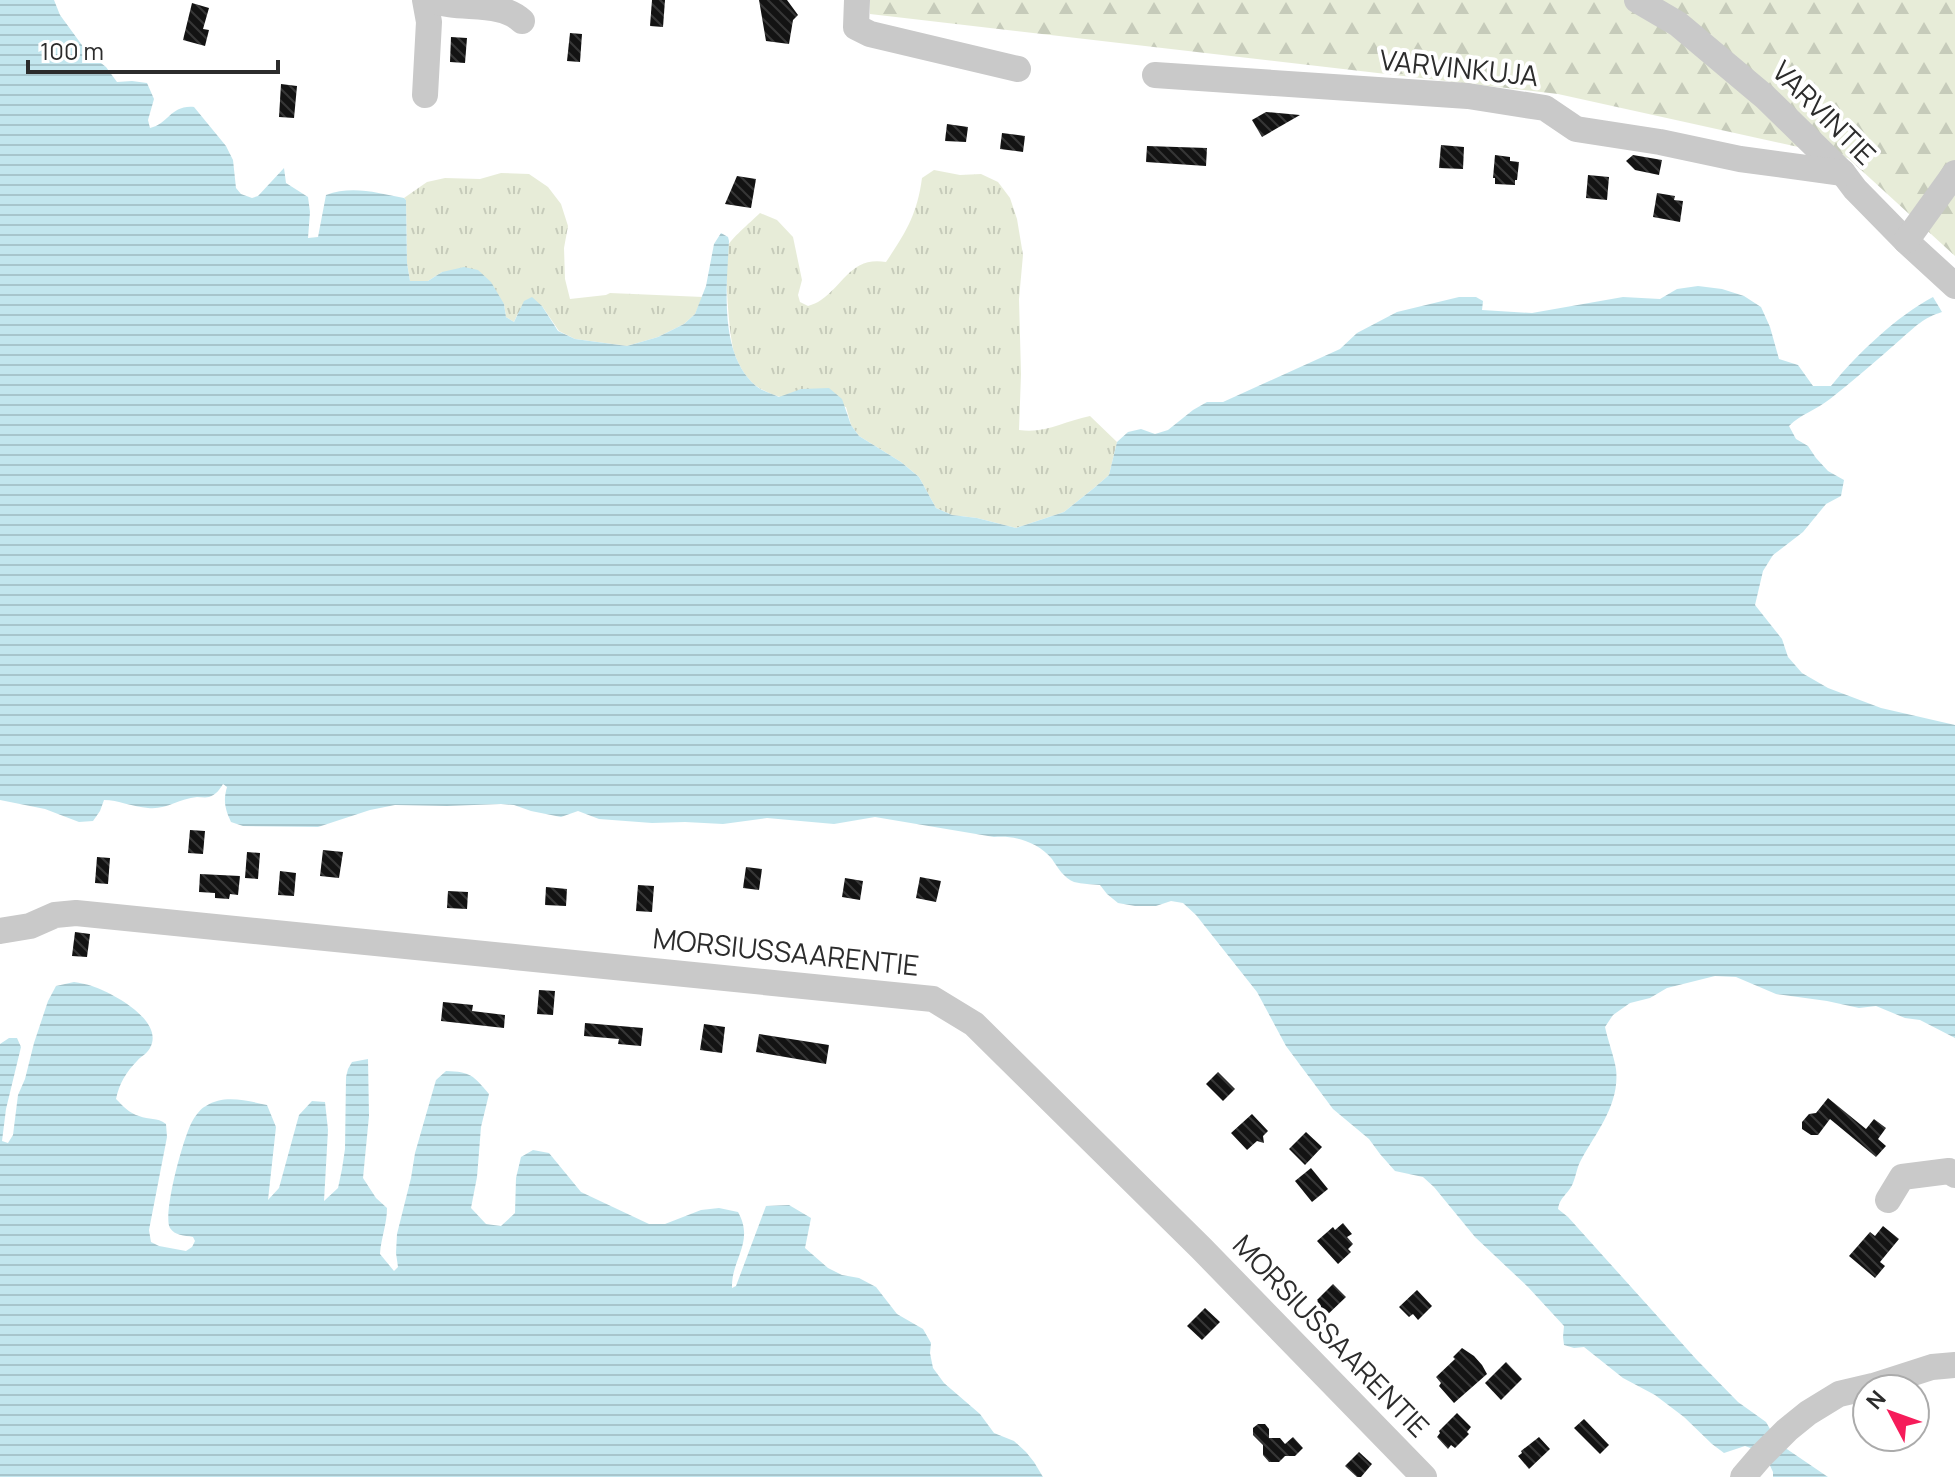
<svg xmlns="http://www.w3.org/2000/svg" width="1955" height="1477" font-family="Manrope,sans-serif">
<style>
.grass{fill:url(#grass-tufts)}
.forest{fill:url(#forest-firs)}
.water{fill:url(#water-rules)}
.building{fill:url(#building-back-hatch)}
.lines{fill:none;stroke-linecap:round;stroke-linejoin:round}
.minor{stroke:#c9c9c9;stroke-width:26}
.labels{text-anchor:middle;stroke-width:8;stroke-linejoin:round;paint-order:stroke}
.street-label{font-size:28px;fill:#2c2c2c;stroke:#fff}
</style>
<defs>
<pattern id="grass-tufts" width="24" height="20" patternUnits="userSpaceOnUse" patternTransform="scale(2)"><rect width="24" height="20" fill="#e7ecd8"/><path d="M3 7l-1-3M5 7V3M7 7l1-3M15 17l-1-3M17 17v-4M19 17l1-3" fill="none" stroke="#c6cbba"/></pattern>
<pattern id="forest-firs" width="22" height="20" patternUnits="userSpaceOnUse" patternTransform="scale(2)"><rect width="22" height="20" fill="#e7ecd8"/><path d="M5 1l3.5 6h-7zM16 11l3.5 6h-7z" fill="#c6cbba"/></pattern>
<pattern id="water-rules" width="6" height="5" patternUnits="userSpaceOnUse" patternTransform="scale(2)"><rect width="6" height="5" fill="#c2e6ee"/><path d="M0 2.5h6" fill="none" stroke="#a7c5cc"/></pattern>
<pattern id="building-back-hatch" width="6" height="6" patternUnits="userSpaceOnUse" patternTransform="scale(2)"><rect width="6" height="6" fill="#131313"/><path d="M-1 5l2 2M0 0l6 6M5-1l2 2" fill="none" stroke="#363636"/></pattern>
</defs>
<rect width="100%" height="100%" fill="#fff"/>
<!-- grass -->
<g class="grass">
<path d="M934,170L960,175L981,174L998,182L1010,198L1017,219L1023,255L1019,299L1021,374L1019,430C1046,434 1064,421 1090,416L1117,442L1109,475L1094,488L1064,512L1016,528L977,518L952,515L936,508L919,477L901,462L859,436L851,425L846,407C819,403 785,403 761,389C749,383 740,368 735,355C729,340 723,258 729,244C732,238 754,219 760,213L777,220L793,237L802,280L798,295L800,302L808,306C813,304 817,303 821,300C844,284 852,256 886,262C906,232 917,215 922,178Z"/>
<polygon points="501,173 529,174 548,187 561,204 568,226 564,248 565,279 570,299 606,295 610,293 703,297 695,314 684,324 658,337 627,346 575,339 559,331 542,306 518,313 514,322 506,317 504,304 442,272 428,281 410,281 407,263 406,200 404,198 427,182 445,178 480,179"/>
</g>
<!-- forest -->
<polygon class="forest" points="870,0 1955,0 1955,256 1848,158 1558,94 870,14"/>
<!-- water -->
<g class="water">
<path d="M0,0H54L60,15L87,52L106,67L117,82L132,81L147,83L154,99L148,120L150,128C169,124 170,105 194,107L226,146L233,160L236,188L241,194L252,198L258,196L284,168L286,183L308,197L310,212L308,238L318,237L326,195C352,185 378,193 404,198L406,200L407,263L410,281H428L442,272L464,267L478,270L491,282L504,304L506,317L514,322L524,301L532,297L542,306L558,331L575,339L627,346L658,337L684,324L695,314L706,286L714,244L721,233L728,237L729,241C727,285 718,354 756,386C762,391 772,394 779,397L801,389L829,388L842,399L851,425L859,436L901,462L919,477L936,508L952,515L977,518L1016,528L1064,512L1094,488L1109,475L1117,442L1128,432L1141,429L1155,434L1168,430L1193,410L1207,402H1223L1340,349L1357,333L1397,312L1459,297H1476L1483,301L1482,310L1532,313L1623,297L1660,299L1677,289L1698,286L1722,289L1744,296L1761,307L1770,327L1779,359L1798,365L1813,386H1831C1857,354 1897,316 1933,297L1942,312C1923,318 1916,326 1901,339C1878,359 1854,380 1830,399C1816,410 1801,414 1789,426L1796,439L1808,446L1816,458L1828,471L1844,480L1841,496L1826,504L1803,532L1773,555L1763,571L1755,605L1782,639L1788,657L1802,673L1828,688L1881,708L1955,725V1038L1920,1020L1905,1018L1876,1006L1859,1008L1827,1001L1776,994L1736,977L1715,976L1667,988L1650,998L1630,1003L1613,1015L1605,1027C1608,1041 1614,1056 1616,1069C1620,1104 1597,1131 1581,1160C1577,1167 1576,1176 1573,1183C1568,1195 1560,1196 1558,1209L1568,1217L1696,1359L1738,1402L1766,1422L1778,1443L1828,1477H1773V1472L1764,1453L1745,1446L1724,1453L1712,1444L1684,1417L1655,1395L1623,1378L1584,1347L1574,1348L1564,1345L1563,1337L1564,1326L1528,1287L1475,1237L1434,1187L1423,1177L1395,1171L1380,1154L1369,1139L1333,1109L1286,1046L1257,992L1196,915L1183,903L1171,901L1156,906H1135L1118,903L1107,894L1100,885C1092,884 1082,884 1074,882C1064,878 1058,868 1052,859C1038,842 1015,835 994,837L875,817L834,824L767,818L723,824L685,822L652,823L599,819L578,811L561,817L531,811L514,805L501,804L447,806L395,805L370,810L318,827L243,826L231,822C225,809 223,801 227,787L223,784C220,789 216,795 209,797C205,798 201,797 197,797C178,799 166,810 148,808C133,807 118,800 104,800L100,811L93,821L79,822L45,809L0,800Z"/>
<path d="M74,982C80,983 87,984 92,986C113,993 165,1021 150,1048C147,1054 141,1056 137,1061C126,1072 119,1084 116,1099C123,1106 129,1113 139,1116C149,1120 157,1117 166,1124L167,1137L149,1230L151,1242L159,1246L186,1251L192,1247L195,1241L193,1237C184,1235 175,1236 170,1228C162,1215 184,1134 193,1120C196,1115 201,1108 206,1106C224,1094 248,1101 267,1105L276,1127L268,1200L279,1188L299,1115L312,1101L325,1102L328,1130L324,1201L338,1188L342,1169L345,1149L346,1077L348,1069L352,1062L368,1059L369,1116L363,1178L376,1198L387,1208C387,1224 381,1238 380,1254L394,1271L398,1267L396,1253L397,1234L411,1178L415,1153L436,1080L446,1071C471,1072 473,1075 489,1094L481,1127L477,1177L471,1208L486,1224L501,1226L515,1213L516,1178L521,1157L533,1150L549,1153L581,1192L649,1224H665L701,1210L719,1208L738,1212C755,1242 731,1259 732,1288L736,1286L766,1206L789,1205L811,1218L805,1248L828,1268L842,1275L859,1278L876,1287L897,1314L923,1329L931,1343L930,1353L933,1368L944,1383L980,1414L994,1433L1014,1441L1026,1452L1034,1462L1043,1477H0V1044L9,1038H17L21,1047L6,1109L2,1141L8,1143L13,1135L18,1095L25,1079L34,1043L48,1001L56,986Z"/>
</g>
<!-- building -->
<g class="building">
<polygon points="652,0 665,0 663,27 650,26"/>
<polygon points="759,0 787,0 798,15 793,20 789,44 766,41"/>
<polygon points="192,3 209,8 203,29 209,30 205,46 183,40"/>
<polygon points="570,33 582,34 580,62 567,61"/>
<polygon points="451,37 467,38 465,63 450,62"/>
<polygon points="281,84 297,86 294,118 279,117"/>
<polygon points="1266,112 1300,115 1262,137 1252,120"/>
<polygon points="947,124 968,127 966,142 945,141"/>
<polygon points="1002,133 1025,136 1023,152 1000,149"/>
<polygon points="1441,145 1464,147 1463,169 1439,168"/>
<polygon points="1147,146 1207,148 1206,166 1146,162"/>
<polygon points="1495,155 1510,157 1510,161 1519,162 1517,180 1515,180 1515,185 1495,184 1495,178 1493,178"/>
<polygon points="1633,155 1662,160 1659,175 1635,170 1626,161"/>
<polygon points="1588,175 1609,177 1607,200 1586,198"/>
<polygon points="737,176 756,179 751,208 725,204"/>
<polygon points="1657,193 1675,196 1674,200 1683,201 1680,222 1653,217"/>
<polygon points="190,830 205,831 203,854 188,853"/>
<polygon points="323,850 343,852 339,878 320,876"/>
<polygon points="247,852 260,853 258,879 245,878"/>
<polygon points="97,857 110,858 108,884 95,883"/>
<polygon points="746,867 762,869 759,890 743,888"/>
<polygon points="280,871 296,873 294,896 278,895"/>
<polygon points="200,874 240,876 238,895 230,894 229,899 215,898 215,893 199,892"/>
<polygon points="920,877 941,881 936,902 916,898"/>
<polygon points="845,878 863,881 860,900 842,897"/>
<polygon points="638,885 654,886 652,912 636,911"/>
<polygon points="546,887 567,889 566,906 545,905"/>
<polygon points="448,891 468,892 467,909 447,908"/>
<polygon points="75,932 90,934 87,957 72,956"/>
<polygon points="539,990 555,991 553,1015 537,1014"/>
<polygon points="443,1002 473,1005 472,1011 505,1015 504,1028 441,1021"/>
<polygon points="585,1023 643,1028 641,1046 618,1044 619,1039 584,1036"/>
<polygon points="704,1024 725,1027 722,1053 700,1050"/>
<polygon points="759,1034 829,1045 826,1064 756,1052"/>
<polygon points="1218,1072 1235,1089 1223,1101 1206,1084"/>
<polygon points="1828,1098 1866,1129 1874,1119 1886,1128 1878,1139 1886,1146 1876,1157 1830,1119 1818,1135 1811,1135 1802,1129 1802,1122 1809,1114 1816,1113"/>
<polygon points="1252,1114 1268,1131 1263,1136 1264,1143 1257,1141 1247,1150 1231,1133"/>
<polygon points="1306,1132 1322,1147 1305,1165 1289,1149"/>
<polygon points="1311,1168 1328,1189 1312,1202 1295,1181"/>
<polygon points="1343,1223 1352,1234 1347,1237 1353,1244 1348,1249 1351,1252 1338,1264 1317,1241 1333,1227 1335,1230"/>
<polygon points="1883,1226 1899,1239 1880,1262 1885,1266 1875,1278 1849,1256 1870,1232 1875,1236"/>
<polygon points="1333,1284 1346,1297 1324,1318 1313,1306 1318,1301 1317,1300"/>
<polygon points="1417,1290 1432,1306 1418,1320 1413,1314 1409,1317 1399,1307"/>
<polygon points="1205,1308 1220,1322 1202,1340 1187,1326"/>
<polygon points="1462,1348 1474,1356 1482,1365 1487,1374 1454,1403 1439,1386 1441,1383 1436,1377 1455,1359 1453,1357"/>
<polygon points="1506,1362 1522,1379 1501,1400 1485,1383"/>
<polygon points="1457,1413 1471,1427 1467,1432 1469,1434 1455,1448 1451,1445 1448,1449 1437,1437 1440,1433 1439,1431"/>
<polygon points="1584,1419 1609,1445 1600,1454 1574,1428"/>
<polygon points="1258,1424 1265,1424 1269,1429 1269,1438 1280,1438 1285,1444 1293,1437 1303,1448 1295,1456 1285,1456 1279,1462 1269,1462 1263,1455 1263,1445 1253,1435 1253,1428"/>
<polygon points="1539,1437 1550,1449 1529,1469 1518,1456 1522,1453 1521,1451"/>
<polygon points="1359,1452 1372,1464 1361,1477 1357,1477 1345,1466"/>
</g>
<g class="lines">
<!-- minor -->
<g class="minor">
<polyline points="425,0 429,22 425,95"/>
<path d="M432,0C459,11 500,0 522,21"/>
<polyline points="857,0 856,27 870,34 1018,69"/>
<polyline points="1637,0 1678,24 1765,97 1843,173 1855,189 1906,241 1955,286"/>
<polyline points="1155,75 1468,96 1545,108 1576,129 1660,142 1740,159 1843,173"/>
<polyline points="1906,241 1955,173"/>
<polyline points="0,931 30,926 55,915 76,913 933,999 974,1024 1201,1248 1424,1477"/>
<polyline points="1888,1200 1902,1177 1949,1171 1955,1175"/>
<polyline points="1743,1477 1761,1456 1787,1430 1808,1413 1839,1394 1873,1386 1932,1367 1955,1365"/>
</g>
</g>
<g class="labels">
<!-- street labels -->
<g class="street-label">
<text transform="translate(1459 68) rotate(6)" y="10">VARVINKUJA</text>
<text transform="translate(1824 113) rotate(45)" y="10">VARVINTIE</text>
<text transform="translate(786 952) rotate(6)" y="10">MORSIUSSAARENTIE</text>
<text transform="translate(1331 1336) rotate(46)" y="10">MORSIUSSAARENTIE</text>
</g>
</g>
<!-- north arrow -->
<g transform="translate(1891 1413) rotate(311)"><circle r="38" fill="#ffffff" stroke="#ababab" stroke-width="2"/>
<path d="M0-6L14 30L0 20L-14 30Z" fill="#f61c5a"/>
<text y="-12" font-size="22" font-weight="bold" text-anchor="middle" fill="#2c2c2c">N</text>
</g>
<!-- scale -->
<path d="M28 60v12h250v-12" fill="none" stroke="#2c2c2c" stroke-width="4"/>
<text x="40" y="60" font-size="24" fill="#2c2c2c" stroke="#ffffff" stroke-width="6" paint-order="stroke">100 m</text>
</svg>
